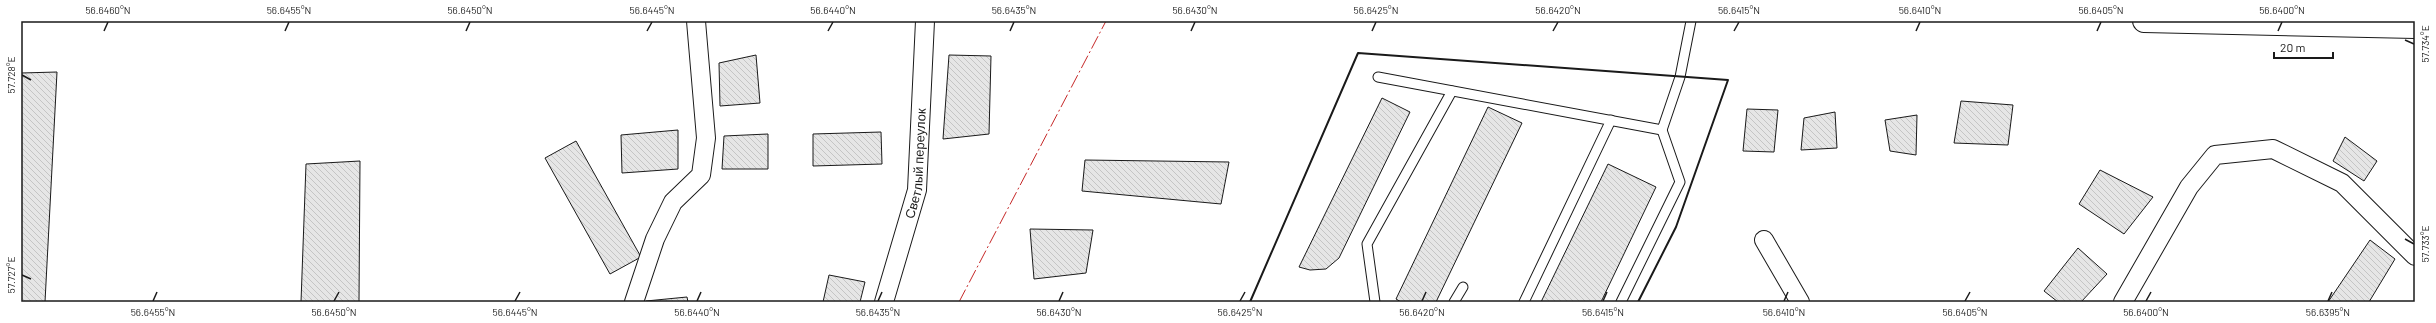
<svg xmlns="http://www.w3.org/2000/svg" width="2436" height="323" font-family="Barlow,sans-serif">
<style>
.building{fill:url(#building-back-hatch);stroke:#1a1a1a}
.lines{fill:none;stroke-linecap:round;stroke-linejoin:round}
.service-casing{stroke:#1a1a1a;stroke-width:11}
.minor-casing{stroke:#1a1a1a;stroke-width:20}
.tertiary-casing{stroke:#1a1a1a;stroke-width:24}
.service{stroke:#fff;stroke-width:9}
.minor{stroke:#fff;stroke-width:18}
.tertiary{stroke:#fff;stroke-width:22}
.wall{stroke:#1a1a1a;stroke-width:2}
.power{stroke:#c62828;stroke-width:1;stroke-dasharray:14 3 2 3;stroke-linecap:butt}
.ticks{fill:none;stroke:#1a1a1a;stroke-width:1.5}
.labels{text-anchor:middle;stroke-width:3;stroke-linejoin:round;paint-order:stroke}
.street-label{font-size:13px;fill:#1a1a1a;stroke:#fff}
.neatline{fill:none;stroke:#1a1a1a;stroke-width:1.5}
.ticks-label{font-size:10px;text-anchor:middle;fill:#1a1a1a}
</style>
<defs>
<pattern id="building-back-hatch" width="6" height="6" patternUnits="userSpaceOnUse"><rect width="6" height="6" fill="#e6e6e6"/><path d="M-1 5l2 2M0 0l6 6M5-1l2 2" fill="none" stroke="#c5c5c5"/></pattern>
</defs>
<rect width="100%" height="100%" fill="#fff"/>
<!-- building -->
<g class="building">
<polygon points="756,55 760,103 720,106 719,63"/>
<polygon points="949,55 991,56 989,134 943,139"/>
<polygon points="57,72 45,302 21,302 21,73"/>
<polygon points="1382,98 1410,112 1339,258 1326,269 1310,270 1299,267"/>
<polygon points="1961,101 2013,105 2008,145 1954,143"/>
<polygon points="1488,107 1522,123 1436,302 1401,302 1396,299"/>
<polygon points="1747,109 1778,110 1774,152 1743,151"/>
<polygon points="1835,112 1837,148 1801,150 1804,118"/>
<polygon points="1917,115 1916,155 1890,151 1885,120"/>
<polygon points="678,130 678,169 622,173 621,135"/>
<polygon points="881,132 882,164 813,166 813,134"/>
<polygon points="768,134 768,169 722,169 724,136"/>
<polygon points="2345,137 2377,161 2364,181 2333,161"/>
<polygon points="576,141 641,257 610,274 545,158"/>
<polygon points="1085,160 1229,162 1221,204 1082,191"/>
<polygon points="360,161 359,302 301,302 306,164"/>
<polygon points="1608,164 1656,187 1601,302 1541,302"/>
<polygon points="2100,170 2153,197 2124,234 2079,204"/>
<polygon points="1030,229 1093,230 1086,273 1034,279"/>
<polygon points="2370,240 2395,259 2369,302 2328,302"/>
<polygon points="2078,248 2107,274 2081,302 2058,302 2044,291"/>
<polygon points="829,275 865,282 860,302 823,302"/>
<polygon points="687,297 688,302 646,302 646,301"/>
</g>
<g class="lines">
<!-- service casing -->
<g class="service-casing">
<g id="service">
<polyline points="1378,77 1662,130 1680,77 1691,21"/>
<polyline points="1375,302 1367,244 1452,91"/>
<polyline points="1454,302 1463,287"/>
<polyline points="1524,302 1611,120"/>
<polyline points="1621,302 1680,182 1662,130"/>
</g>
</g>
<!-- minor casing -->
<g class="minor-casing">
<g id="minor">
<polyline points="1764,240 1800,302"/>
<polyline points="634,302 655,239 673,202 701,175 706,138 696,21"/>
<path id="s1" d="M884,302L917,190L925,21"/>
<polyline points="2123,302 2189,187 2215,155 2273,149 2342,183 2415,256"/>
</g>
</g>
<!-- tertiary casing -->
<g class="tertiary-casing">
<polyline id="tertiary" points="2144,21 2415,27"/>
</g>
<!-- service -->
<use href="#service" class="service"/>
<!-- minor -->
<use href="#minor" class="minor"/>
<!-- tertiary -->
<use href="#tertiary" class="tertiary"/>
<!-- wall -->
<polyline class="wall" points="1250,302 1358,53 1728,80 1676,227 1638,302"/>
<!-- power -->
<polyline class="power" points="959,302 1106,21"/>
</g>
<!-- ticks -->
<path class="ticks" d="M104,31L108,22M285,31L289,22M466,31L470,22M647,31L652,22M828,31L833,22M1010,31L1014,22M1191,31L1195,22M1372,31L1376,22M1553,31L1558,22M1734,31L1739,22M1916,31L1920,22M2097,31L2101,22M2278,31L2282,22M2405,40L2414,44M22,75L31,80M2405,239L2414,244M22,275L31,279M153,301L157,292M334,301L339,292M515,301L520,292M697,301L701,292M878,301L882,292M1059,301L1063,292M1240,301L1245,292M1422,301L1426,292M1603,301L1607,292M1784,301L1788,292M1965,301L1970,292M2146,301L2151,292M2328,301L2332,292"/>
<g class="labels">
<!-- street labels -->
<g class="street-label">
<text dy="5" stroke="none"><textPath href="#s1" startOffset="143">Светлый переулок</textPath></text>
</g>
</g>
<!-- border -->
<rect width="2436" height="323" fill="none" stroke="#ffffff" stroke-width="44"/>
<!-- scale -->
<path d="M2274 52v6h59v-6" fill="none" stroke="#1a1a1a" stroke-width="2"/>
<text x="2280" y="52" font-size="12" fill="#1a1a1a" stroke="#ffffff" stroke-width="3" paint-order="stroke">20 m</text>
<rect x="22" y="22" width="2392" height="279" class="neatline"/>
<g class="ticks-label">
<text x="108" y="14">56.6460°N</text>
<text x="289" y="14">56.6455°N</text>
<text x="470" y="14">56.6450°N</text>
<text x="652" y="14">56.6445°N</text>
<text x="833" y="14">56.6440°N</text>
<text x="1014" y="14">56.6435°N</text>
<text x="1195" y="14">56.6430°N</text>
<text x="1376" y="14">56.6425°N</text>
<text x="1558" y="14">56.6420°N</text>
<text x="1739" y="14">56.6415°N</text>
<text x="1920" y="14">56.6410°N</text>
<text x="2101" y="14">56.6405°N</text>
<text x="2282" y="14">56.6400°N</text>
<text transform="translate(2425 44) rotate(-90)" y="4">57.734°E</text>
<text transform="translate(11 75) rotate(-90)" y="4">57.728°E</text>
<text transform="translate(2425 244) rotate(-90)" y="4">57.733°E</text>
<text transform="translate(11 275) rotate(-90)" y="4">57.727°E</text>
<text x="153" y="316">56.6455°N</text>
<text x="334" y="316">56.6450°N</text>
<text x="515" y="316">56.6445°N</text>
<text x="697" y="316">56.6440°N</text>
<text x="878" y="316">56.6435°N</text>
<text x="1059" y="316">56.6430°N</text>
<text x="1240" y="316">56.6425°N</text>
<text x="1422" y="316">56.6420°N</text>
<text x="1603" y="316">56.6415°N</text>
<text x="1784" y="316">56.6410°N</text>
<text x="1965" y="316">56.6405°N</text>
<text x="2146" y="316">56.6400°N</text>
<text x="2328" y="316">56.6395°N</text>
</g>
</svg>
